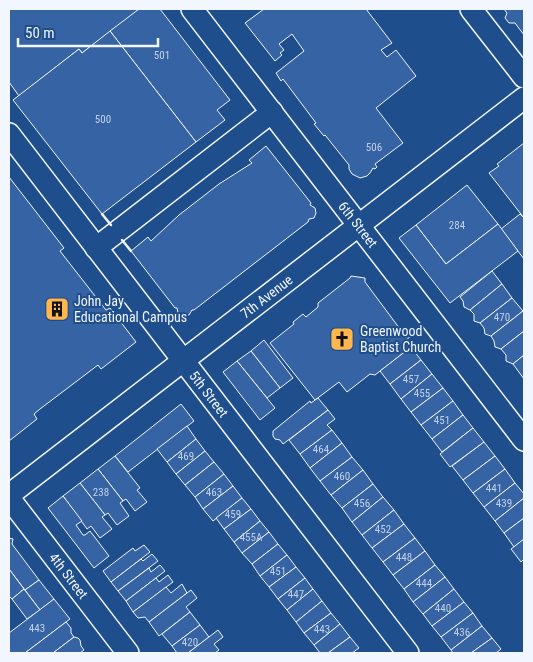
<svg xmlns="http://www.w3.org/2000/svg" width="533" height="662" font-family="'Roboto Condensed',sans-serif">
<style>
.building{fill:#3563a3;stroke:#f2f6ff}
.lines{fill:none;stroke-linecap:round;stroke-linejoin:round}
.minor-casing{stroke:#f2f6ff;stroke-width:24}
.minor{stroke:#1f4e8c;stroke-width:21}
.wall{stroke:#f2f6ff;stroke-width:2.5}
.labels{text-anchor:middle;stroke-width:4;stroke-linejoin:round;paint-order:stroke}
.number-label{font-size:11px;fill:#c3d1e8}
.street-label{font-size:14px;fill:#f2f6ff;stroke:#1f4e8c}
.poi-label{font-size:14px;fill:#f2f6ff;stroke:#1f4e8c;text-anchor:start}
</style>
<rect width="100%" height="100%" fill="#1f4e8c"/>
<!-- building -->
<g class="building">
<polygon points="9,9 140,9 82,53 79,49 19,96 9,82"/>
<polygon points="139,9 160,9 230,100 217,110 225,120 196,142 110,31"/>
<polygon points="264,9 366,9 392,43 381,50 387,57 396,50 416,76 376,108 403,143 375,164 377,167 375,169 373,168 370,173 367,176 360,178 352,174 349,169 349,165 325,135 324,136 314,124 316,123 283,79 281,81 276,73 304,51 292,34 279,44 284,50 280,53 282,55 275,61 245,23"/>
<polygon points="504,9 524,9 524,35 515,23 509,23 505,18 507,13"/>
<polygon points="110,31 196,142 102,214 13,100 79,49 82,53"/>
<polygon points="524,143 524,218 489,173 499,166 497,164"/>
<polygon points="266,146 311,203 310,205 315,208 316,213 314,218 309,219 308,222 194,310 192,310 189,315 183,316 178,313 177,308 175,308 131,251 148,237 151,241 179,215 219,184 252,163 249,160"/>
<polygon points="9,177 64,248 60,251 106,310 110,308 136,342 101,369 98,365 40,409 34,414 37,419 9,441"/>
<polygon points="467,185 498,224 446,264 416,225"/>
<polygon points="520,214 524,218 524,259 501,229"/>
<polygon points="498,224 518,251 450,303 399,238 416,225 446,264"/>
<polygon points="492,271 502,284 470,310 464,307 463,301 460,297"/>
<polygon points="351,276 365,278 365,282 400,329 402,327 410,337 406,340 411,347 375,375 370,374 347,392 339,382 315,400 270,343 294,324 293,322 303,314 306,317 318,307 318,303 350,278"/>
<polygon points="502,284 512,298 480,323 474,321 474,314 470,310"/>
<polygon points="512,298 523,311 491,336 485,334 484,328 480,323"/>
<polygon points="523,311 524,312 524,331 501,349 495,347 494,341 491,336"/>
<polygon points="524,331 524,355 513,364 506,361 506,355 501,349"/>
<polygon points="264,340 293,378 280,388 251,351"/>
<polygon points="411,347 421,360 390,384 380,371"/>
<polygon points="251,351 280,388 267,398 237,361"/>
<polygon points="524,355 524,379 513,364"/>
<polygon points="421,360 432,374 401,399 390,384"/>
<polygon points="237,361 275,408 260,420 223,372"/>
<polygon points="432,374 443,388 411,412 401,399"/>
<polygon points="443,388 453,401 421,425 411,412"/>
<polygon points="318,398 328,410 283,444 280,440 275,439 273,436 273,431 310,401 311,403"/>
<polygon points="453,401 463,415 432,439 421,425"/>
<polygon points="181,404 194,421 128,472 115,456"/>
<polygon points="328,410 335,419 327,425 332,430 300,454 289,440"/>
<polygon points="463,415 473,428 442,452 432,439"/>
<polygon points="187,426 196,439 167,462 157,449"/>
<polygon points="473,428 484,442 450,467 440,454"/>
<polygon points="332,430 342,443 310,468 300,454"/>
<polygon points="196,439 205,451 176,474 167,462"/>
<polygon points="484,442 495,456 463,480 452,466"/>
<polygon points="342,443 352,457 320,481 310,468"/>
<polygon points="205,451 214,462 185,485 176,474"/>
<polygon points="115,456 140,488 137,490 147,502 135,511 126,499 123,501 98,469"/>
<polygon points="495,456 505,469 473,493 463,480"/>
<polygon points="352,457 363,470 331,495 320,481"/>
<polygon points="214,462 224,474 195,497 185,485"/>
<polygon points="98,469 123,501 120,503 129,516 117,525 108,513 105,515 80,483"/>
<polygon points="505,469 515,483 484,507 473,493"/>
<polygon points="363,470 373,484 342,508 331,495"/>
<polygon points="224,474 233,486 203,509 195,497"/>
<polygon points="80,483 105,515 102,517 112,529 100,538 91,526 87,529 63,496"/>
<polygon points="515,483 524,494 524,498 495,521 484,507"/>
<polygon points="373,484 383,497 352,522 342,508"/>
<polygon points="233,486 242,498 213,521 203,509"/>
<polygon points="63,496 82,521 76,525 83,535 85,535 90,531 109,556 94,568 48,508"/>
<polygon points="383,497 394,510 362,535 352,522"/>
<polygon points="242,498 251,509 224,529 216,518"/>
<polygon points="524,498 524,518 504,533 495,521"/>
<polygon points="251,509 260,521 234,542 224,529"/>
<polygon points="394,510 404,524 372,548 362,535"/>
<polygon points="524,518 524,539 514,547 504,533"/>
<polygon points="260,521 269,532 242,553 234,542"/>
<polygon points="404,524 415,538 383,562 372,548"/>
<polygon points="269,532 278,544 252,564 242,553"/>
<polygon points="9,538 13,539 12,544 39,580 25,590 9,569"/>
<polygon points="415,538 425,551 393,575 383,562"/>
<polygon points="524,539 524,559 521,562 511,549"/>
<polygon points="278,544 287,555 260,576 252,564"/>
<polygon points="144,545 150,552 111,582 103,571 133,548 135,551"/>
<polygon points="425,551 435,565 404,589 393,575"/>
<polygon points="152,554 158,561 118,591 111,582 141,559 143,561"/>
<polygon points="287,555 296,567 269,587 260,576"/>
<polygon points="160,565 165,571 126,601 118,591 149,568 151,572"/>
<polygon points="435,565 445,577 413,602 404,589"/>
<polygon points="296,567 305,578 278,599 269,587"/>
<polygon points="9,569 24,589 12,599 9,596"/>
<polygon points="168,575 173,582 133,612 126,601 156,578 159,582"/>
<polygon points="445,577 454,589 423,614 413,602"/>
<polygon points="305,578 313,589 287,610 278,599"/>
<polygon points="39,580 54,599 40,610 25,590"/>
<polygon points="182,584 187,593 149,622 145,617 138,618 133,612 166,587 171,593"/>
<polygon points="24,589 40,610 27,619 12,599"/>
<polygon points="313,589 322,601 296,622 287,610"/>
<polygon points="454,589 464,602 432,626 423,614"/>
<polygon points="191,590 197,598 186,607 190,612 159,636 149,622"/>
<polygon points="54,599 70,619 25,653 9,653 9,633"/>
<polygon points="322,601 331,613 304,633 296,622"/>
<polygon points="464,602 473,613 441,637 432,626"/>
<polygon points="190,612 200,625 172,646 162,634"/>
<polygon points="331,613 340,624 314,645 304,633"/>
<polygon points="473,613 482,626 451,650 441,637"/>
<polygon points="66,622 71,628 71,633 74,637 53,653 25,653"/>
<polygon points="340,624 350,637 328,653 320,653 314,645"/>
<polygon points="200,625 209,637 188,653 177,653 172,646"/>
<polygon points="482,626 492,638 471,653 453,653 451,650"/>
<polygon points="218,630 223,637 214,644 219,650 215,653 188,653"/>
<polygon points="74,637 78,638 80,640 81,646 84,650 80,653 53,653"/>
<polygon points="350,637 359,648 352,653 328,653"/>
<polygon points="492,638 501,649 496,653 471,653"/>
</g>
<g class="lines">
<!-- minor casing -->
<g class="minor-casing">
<g id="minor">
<path id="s1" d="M192,9L524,440"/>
<polyline points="471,9 524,77"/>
<path id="s2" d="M9,134L408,653"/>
<polyline points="96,248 272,112"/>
<path id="s3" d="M9,495L524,98"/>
<path id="s4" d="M9,498L128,653"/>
</g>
</g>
<!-- minor -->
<use href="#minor" class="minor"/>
<!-- wall -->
<g class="wall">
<polyline points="102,214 111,225"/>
<polyline points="122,240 131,251"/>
</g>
</g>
<!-- icons -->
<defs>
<g id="building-square" transform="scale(1.25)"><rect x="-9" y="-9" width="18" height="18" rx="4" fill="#ffb74d" stroke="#1f4e8c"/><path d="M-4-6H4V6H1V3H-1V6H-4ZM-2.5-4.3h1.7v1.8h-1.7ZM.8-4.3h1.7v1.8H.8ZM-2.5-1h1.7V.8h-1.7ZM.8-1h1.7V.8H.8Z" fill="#111"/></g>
<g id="church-square" transform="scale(1.25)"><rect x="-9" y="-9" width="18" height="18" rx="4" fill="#ffb74d" stroke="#1f4e8c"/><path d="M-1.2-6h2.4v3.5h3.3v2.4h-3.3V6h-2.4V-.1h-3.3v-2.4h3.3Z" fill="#111"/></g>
</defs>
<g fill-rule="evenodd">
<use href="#building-square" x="57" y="309"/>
<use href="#church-square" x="342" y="339"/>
</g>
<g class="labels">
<!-- number labels -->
<g class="number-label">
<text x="162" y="59">501</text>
<text x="103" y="123">500</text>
<text x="374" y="151">506</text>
<text x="457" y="229">284</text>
<text x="502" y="321">470</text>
<text x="411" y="383">457</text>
<text x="422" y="397">455</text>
<text x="442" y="424">451</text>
<text x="321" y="453">464</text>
<text x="186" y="460">469</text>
<text x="342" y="480">460</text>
<text x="494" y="492">441</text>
<text x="101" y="496">238</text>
<text x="214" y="496">463</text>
<text x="362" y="507">456</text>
<text x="504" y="507">439</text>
<text x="233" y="518">459</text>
<text x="383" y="533">452</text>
<text x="251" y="541">455A</text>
<text x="404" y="561">448</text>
<text x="278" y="575">451</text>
<text x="424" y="587">444</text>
<text x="296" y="598">447</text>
<text x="443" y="612">440</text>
<text x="37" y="632">443</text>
<text x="322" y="633">443</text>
<text x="462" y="636">436</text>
<text x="190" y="646">420</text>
</g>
<!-- street labels -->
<g class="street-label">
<text dy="5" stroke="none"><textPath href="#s1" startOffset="272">6th Street</textPath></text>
<text dy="5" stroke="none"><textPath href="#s3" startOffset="325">7th Avenue</textPath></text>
<text dy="5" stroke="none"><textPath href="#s2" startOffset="328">5th Street</textPath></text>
<text dy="5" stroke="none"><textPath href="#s4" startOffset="98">4th Street</textPath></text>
</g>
<!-- poi labels -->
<g class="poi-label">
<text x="74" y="306">John Jay<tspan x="74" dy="16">Educational Campus</tspan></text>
<text x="360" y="336">Greenwood<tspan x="360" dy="16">Baptist Church</tspan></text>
</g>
</g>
<!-- border -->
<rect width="533" height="662" fill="none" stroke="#f2f6ff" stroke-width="20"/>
<!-- scale -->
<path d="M18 38v8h140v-8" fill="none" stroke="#f2f6ff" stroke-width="2.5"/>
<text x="25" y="38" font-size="15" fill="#f2f6ff" stroke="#1f4e8c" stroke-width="4" paint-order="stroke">50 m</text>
</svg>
